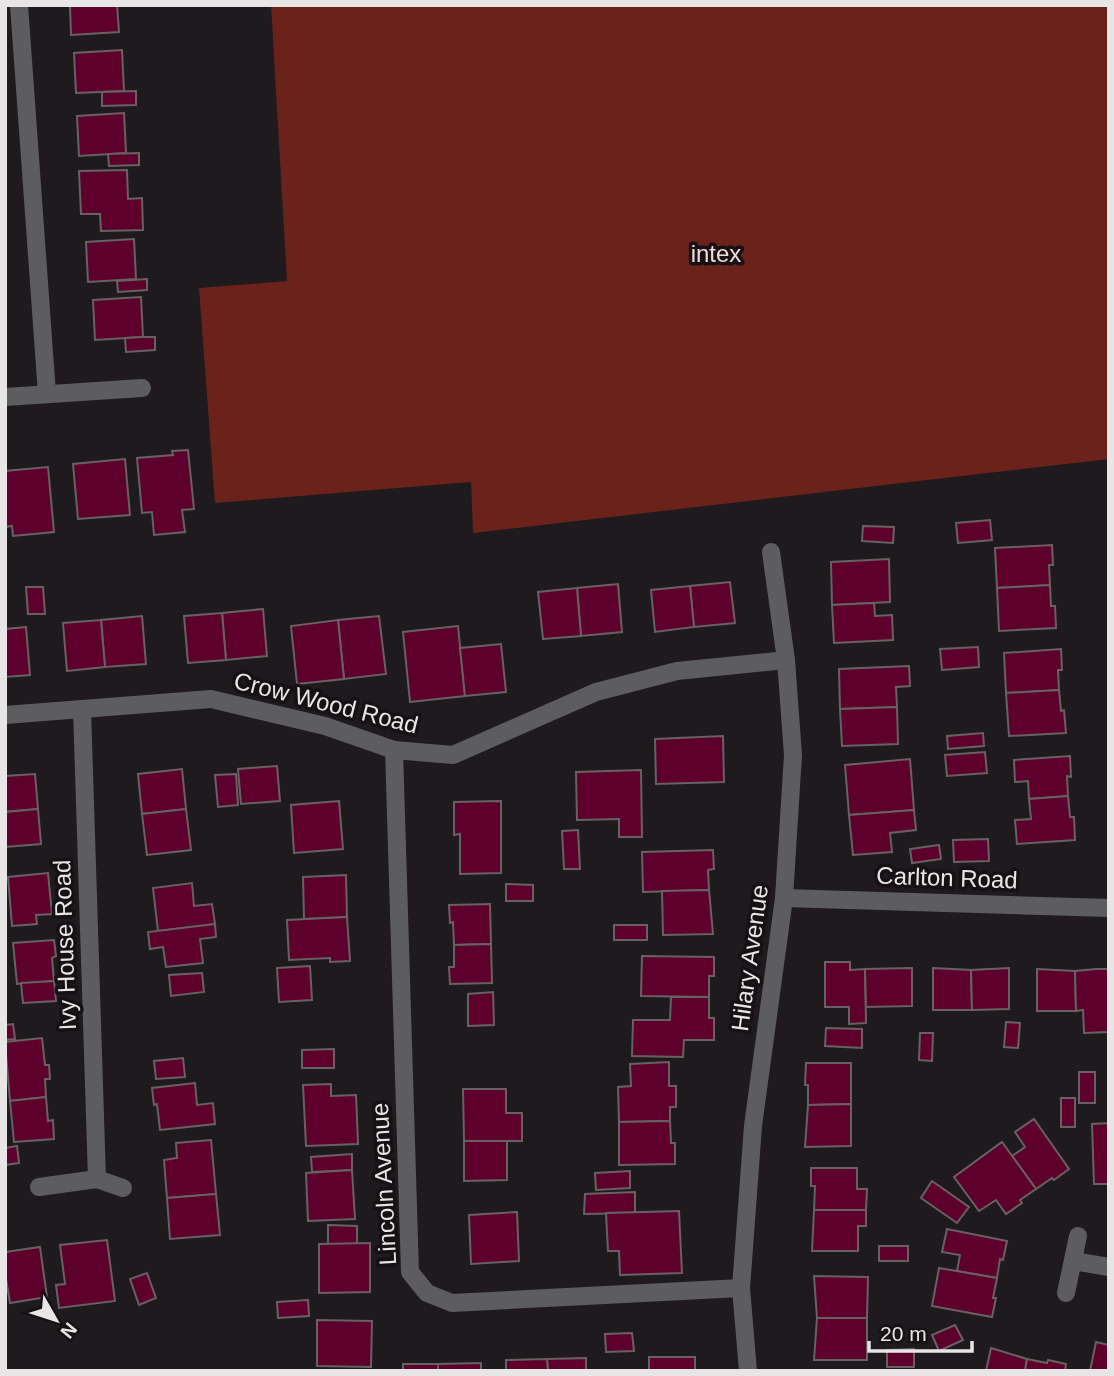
<svg xmlns="http://www.w3.org/2000/svg" width="1114" height="1376" font-family="Helvetica,sans-serif">
<style>
.green{fill:#6b221b}
.building{fill:#5d012c;stroke:#686163;stroke-width:2}
.lines{fill:none;stroke-linecap:round;stroke-linejoin:round}
.minor{stroke:#5d5c5f;stroke-width:18}
.labels{text-anchor:middle;stroke-width:7;stroke-linejoin:round;paint-order:stroke}
.park-label{font-size:24px;fill:#f4d9d5;stroke:#151114}
.street-label{font-size:24px;fill:#e8e5e7;stroke:#151114}
</style>
<rect width="100%" height="100%" fill="#1e1a1d"/>
<!-- green -->
<polygon class="green" points="271,5 1109,5 1109,459 473,533 471,482 215,503 199,288 287,281"/>
<!-- building -->
<g class="building">
<polygon points="70,5 117,5 119,32 71,35"/>
<polygon points="122,50 124,91 76,93 74,53"/>
<polygon points="136,91 136,105 102,106 102,92"/>
<polygon points="124,113 126,153 79,156 77,116"/>
<polygon points="139,153 139,165 109,166 108,154"/>
<polygon points="127,170 128,199 142,198 143,230 101,231 100,214 81,214 79,171"/>
<polygon points="134,239 136,279 88,282 86,242"/>
<polygon points="147,279 147,290 118,292 117,281"/>
<polygon points="141,297 143,337 95,340 93,300"/>
<polygon points="143,337 155,337 155,350 126,352 125,338"/>
<polygon points="188,450 194,509 182,510 185,532 154,535 152,512 142,513 137,458 173,455 172,451"/>
<polygon points="125,459 130,515 78,519 73,464"/>
<polygon points="48,467 54,532 13,536 12,526 5,527 5,471"/>
<polygon points="990,520 992,540 958,543 956,523"/>
<polygon points="863,526 894,527 893,543 862,541"/>
<polygon points="1052,545 1053,565 1049,565 1050,585 997,588 995,548"/>
<polygon points="889,559 890,602 832,605 831,562"/>
<polygon points="730,582 735,623 694,627 690,586"/>
<polygon points="618,584 622,632 581,636 577,588"/>
<polygon points="1050,585 1051,606 1055,606 1056,628 999,631 997,588"/>
<polygon points="690,586 694,627 655,632 651,590"/>
<polygon points="26,587 43,587 45,614 28,614"/>
<polygon points="577,588 581,636 543,639 538,592"/>
<polygon points="874,603 875,616 892,615 893,640 834,643 832,605"/>
<polygon points="263,609 267,656 226,660 222,613"/>
<polygon points="222,613 226,660 188,663 184,616"/>
<polygon points="142,616 146,664 105,667 101,620"/>
<polygon points="379,616 386,674 344,679 338,620"/>
<polygon points="101,620 105,667 67,671 63,623"/>
<polygon points="338,620 344,679 297,684 291,626"/>
<polygon points="458,626 465,696 410,702 403,632"/>
<polygon points="26,627 30,675 5,677 5,629"/>
<polygon points="501,644 506,692 465,696 460,648"/>
<polygon points="978,647 979,667 942,670 940,649"/>
<polygon points="1061,649 1062,670 1058,670 1059,690 1006,693 1004,653"/>
<polygon points="909,666 910,686 896,687 897,707 840,709 839,669"/>
<polygon points="1059,690 1061,711 1064,710 1066,733 1009,736 1006,693"/>
<polygon points="897,707 898,744 842,746 840,709"/>
<polygon points="983,733 984,746 948,749 947,736"/>
<polygon points="723,736 724,782 656,784 655,739"/>
<polygon points="985,752 987,773 947,776 945,755"/>
<polygon points="1070,756 1071,777 1067,776 1068,796 1029,799 1028,781 1015,782 1014,760"/>
<polygon points="910,759 914,810 849,815 845,765"/>
<polygon points="277,766 280,801 241,804 238,769"/>
<polygon points="182,769 186,809 142,814 138,774"/>
<polygon points="641,770 642,837 619,837 619,819 577,820 576,772"/>
<polygon points="35,774 38,809 5,812 5,776"/>
<polygon points="236,774 238,805 218,807 215,775"/>
<polygon points="1068,796 1070,817 1074,817 1075,840 1017,844 1015,820 1031,819 1029,799"/>
<polygon points="339,801 343,849 294,853 291,805"/>
<polygon points="501,801 501,873 460,874 460,834 454,835 454,802"/>
<polygon points="38,809 41,844 5,847 5,812"/>
<polygon points="186,809 191,850 147,855 142,814"/>
<polygon points="914,810 916,830 890,833 892,852 853,855 849,815"/>
<polygon points="578,830 580,869 564,869 562,831"/>
<polygon points="988,839 989,861 954,862 953,840"/>
<polygon points="939,845 941,859 912,863 910,849"/>
<polygon points="713,850 714,869 708,870 709,890 643,892 642,852"/>
<polygon points="48,873 52,914 36,915 37,924 12,926 8,877"/>
<polygon points="346,875 347,917 304,919 303,877"/>
<polygon points="192,883 194,906 212,904 215,924 158,931 153,888"/>
<polygon points="506,884 533,885 533,901 506,901"/>
<polygon points="709,890 713,934 663,935 662,891"/>
<polygon points="490,904 491,944 454,945 453,922 450,923 449,905"/>
<polygon points="347,917 350,961 330,962 330,958 289,960 287,920"/>
<polygon points="215,924 216,937 200,939 203,963 166,967 163,947 150,949 148,932"/>
<rect x="614" y="925" width="33" height="15"/>
<polygon points="54,940 56,956 52,958 54,981 17,984 13,943"/>
<polygon points="491,944 492,983 450,984 449,967 454,967 454,945"/>
<polygon points="642,956 714,957 714,976 709,976 709,997 641,996"/>
<polygon points="825,962 850,962 850,970 865,969 866,1023 849,1024 849,1007 825,1007"/>
<polygon points="310,966 312,1000 279,1002 277,968"/>
<polygon points="912,968 912,1006 866,1007 865,969"/>
<polygon points="933,968 971,970 972,1010 933,1010"/>
<polygon points="1009,968 1009,1009 972,1010 971,970"/>
<polygon points="1037,969 1075,971 1076,1011 1037,1011"/>
<polygon points="1096,969 1109,969 1109,1032 1084,1033 1083,1010 1076,1011 1075,971"/>
<polygon points="202,973 204,992 171,996 169,975"/>
<polygon points="54,981 56,1001 23,1003 21,983"/>
<polygon points="493,992 494,1025 468,1026 468,994"/>
<polygon points="671,997 709,997 709,1018 714,1018 714,1040 684,1040 683,1057 632,1056 633,1020 670,1020"/>
<polygon points="1006,1022 1020,1023 1018,1048 1004,1047"/>
<polygon points="13,1024 15,1039 5,1040 5,1025"/>
<polygon points="826,1028 862,1029 862,1048 825,1046"/>
<polygon points="920,1033 933,1033 932,1061 919,1060"/>
<polygon points="42,1038 45,1065 49,1065 50,1079 45,1079 46,1097 10,1101 5,1042"/>
<polygon points="334,1049 334,1068 302,1068 302,1050"/>
<polygon points="183,1058 185,1077 156,1079 154,1061"/>
<polygon points="669,1062 669,1086 676,1086 676,1107 670,1107 670,1121 619,1122 618,1087 631,1086 630,1064"/>
<polygon points="806,1063 851,1063 851,1104 808,1105 808,1085 805,1085"/>
<rect x="1079" y="1072" width="16" height="31"/>
<polygon points="195,1083 197,1105 213,1103 215,1124 160,1130 157,1104 154,1105 152,1088"/>
<polygon points="331,1084 331,1096 356,1095 358,1144 306,1146 303,1085"/>
<polygon points="463,1089 506,1089 506,1113 522,1113 522,1141 464,1141"/>
<polygon points="46,1097 48,1121 53,1120 54,1139 14,1142 10,1101"/>
<rect x="1061" y="1098" width="14" height="29"/>
<polygon points="851,1104 851,1146 805,1147 808,1105"/>
<polygon points="1034,1119 1069,1169 1054,1180 1052,1178 1036,1189 1012,1156 1025,1147 1015,1132"/>
<polygon points="670,1121 671,1143 675,1143 675,1164 619,1165 619,1122"/>
<polygon points="1109,1123 1109,1184 1094,1184 1092,1124"/>
<polygon points="211,1140 216,1194 167,1198 164,1160 177,1158 176,1143"/>
<polygon points="464,1141 507,1141 507,1180 464,1181"/>
<polygon points="1002,1142 1036,1189 1020,1200 1022,1203 1006,1214 996,1200 979,1211 954,1177"/>
<polygon points="17,1146 19,1163 5,1165 5,1148"/>
<polygon points="352,1154 352,1170 312,1172 311,1157"/>
<polygon points="811,1168 857,1168 857,1189 867,1189 866,1210 814,1210 815,1186 811,1186"/>
<polygon points="352,1170 355,1219 308,1221 306,1173"/>
<polygon points="630,1171 630,1188 596,1190 595,1173"/>
<polygon points="932,1181 969,1207 957,1223 921,1198"/>
<polygon points="635,1192 635,1213 584,1214 585,1194"/>
<polygon points="216,1194 220,1235 170,1239 167,1198"/>
<polygon points="814,1210 866,1210 866,1226 858,1226 858,1251 812,1251"/>
<polygon points="679,1211 682,1273 620,1275 619,1251 608,1251 606,1213"/>
<polygon points="517,1212 519,1261 471,1264 469,1215"/>
<polygon points="328,1225 357,1226 357,1244 328,1244"/>
<polygon points="947,1229 1007,1241 1003,1260 1000,1259 997,1278 957,1271 960,1255 942,1252"/>
<polygon points="107,1240 115,1301 59,1308 56,1285 65,1284 60,1245"/>
<polygon points="370,1243 370,1292 319,1293 319,1244"/>
<rect x="879" y="1246" width="29" height="15"/>
<polygon points="40,1247 47,1297 10,1303 5,1273 5,1252"/>
<polygon points="939,1268 997,1278 993,1298 996,1298 992,1317 932,1306"/>
<polygon points="147,1273 156,1298 139,1305 130,1279"/>
<polygon points="814,1276 868,1277 867,1318 817,1318"/>
<polygon points="308,1300 309,1316 278,1318 277,1302"/>
<polygon points="817,1318 867,1318 867,1360 814,1360"/>
<polygon points="317,1320 372,1321 371,1367 317,1366"/>
<polygon points="955,1325 963,1340 939,1351 932,1335"/>
<polygon points="632,1333 634,1351 606,1352 605,1334"/>
<polygon points="1096,1342 1109,1345 1109,1371 1090,1371"/>
<polygon points="991,1348 1027,1359 1025,1371 986,1371"/>
<polygon points="914,1349 914,1367 887,1367 887,1350"/>
<rect x="649" y="1357" width="46" height="14"/>
<polygon points="586,1358 586,1371 548,1371 547,1359"/>
<polygon points="547,1359 548,1371 506,1371 506,1360"/>
<polygon points="1027,1359 1047,1363 1048,1360 1066,1364 1065,1371 1025,1371"/>
<polygon points="481,1363 481,1371 438,1371 438,1364"/>
<rect x="403" y="1364" width="35" height="7"/>
</g>
<g class="lines">
<!-- minor -->
<g class="minor">
<polyline points="19,5 47,394"/>
<polyline points="5,397 142,388"/>
<polyline points="82,709 97,1179"/>
<polyline points="5,715 211,699 325,726 394,750 453,755 596,692 677,671 786,660"/>
<polyline points="394,750 410,1272 427,1293 452,1303 741,1288"/>
<polyline points="784,898 1109,908"/>
<polyline points="39,1187 97,1179 123,1188"/>
<polyline points="1073,1261 1109,1267"/>
<polyline points="1066,1293 1078,1236"/>
<polyline points="748,1371 741,1288 753,1126 784,898 793,755 786,660 771,552"/>
</g>
</g>
<g class="labels">
<!-- park labels -->
<g class="park-label">
<text x="716" y="262">intex</text>
</g>
<!-- street labels -->
<g class="street-label">
<text transform="translate(326 703) rotate(14)" y="8">Crow Wood Road</text>
<text transform="translate(947 878) rotate(2)" y="8">Carlton Road</text>
<text transform="translate(65 945) rotate(-92)" y="8">Ivy House Road</text>
<text transform="translate(750 958) rotate(-82)" y="8">Hilary Avenue</text>
<text transform="translate(384 1184) rotate(-93)" y="8">Lincoln Avenue</text>
</g>
</g>
<!-- border -->
<rect width="1114" height="1376" fill="none" stroke="#e8e5e7" stroke-width="14"/>
<!-- north arrow -->
<g transform="translate(56 1320) rotate(129)" stroke="#151114" stroke-width="5" paint-order="stroke">
<path d="M0-5L12 26L0 18L-12 26Z" fill="#e8e5e7"/>
<text y="-10" font-size="19" font-weight="bold" text-anchor="middle" fill="#e8e5e7">N</text>
</g>
<!-- scale -->
<path d="M869 1341v10h103v-10" fill="none" stroke="#e8e5e7" stroke-width="3.5"/>
<text x="880" y="1341" font-size="21" fill="#e8e5e7" stroke="#151114" stroke-width="5" paint-order="stroke">20 m</text>
</svg>
